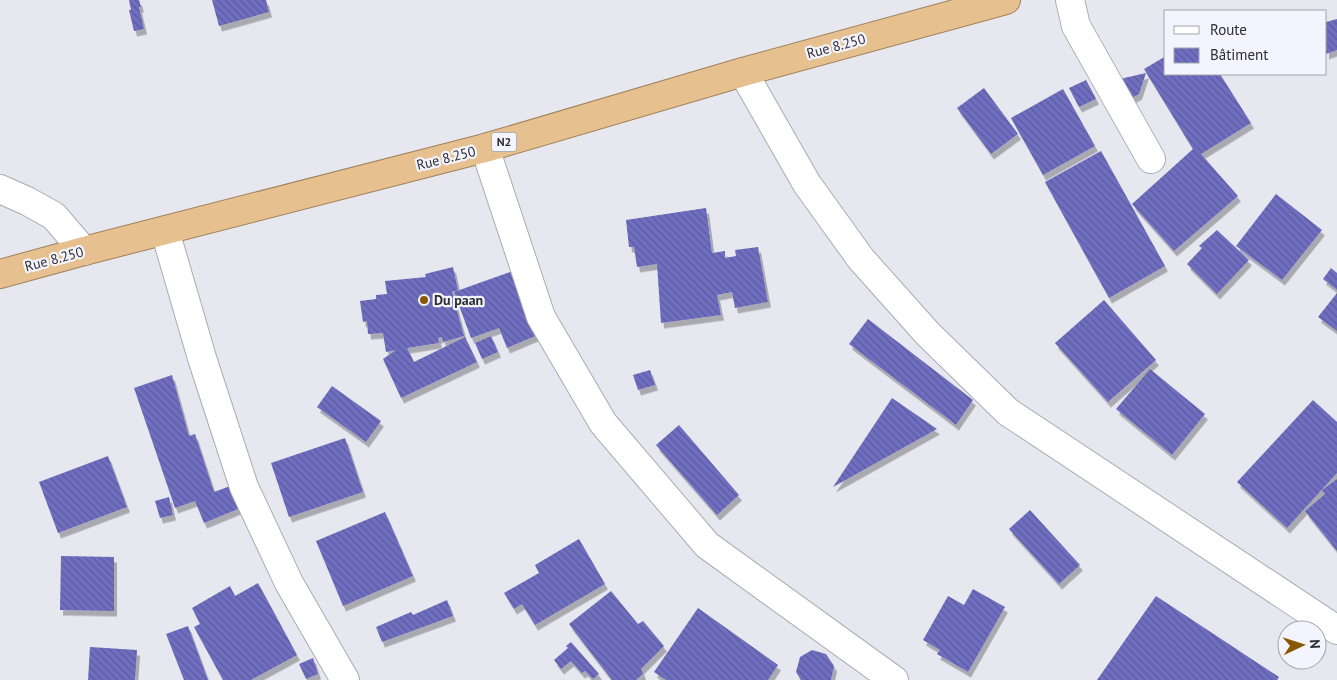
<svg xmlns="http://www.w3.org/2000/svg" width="1337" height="680" font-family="'PT Sans',sans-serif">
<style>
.building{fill:url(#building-back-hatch);filter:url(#shadow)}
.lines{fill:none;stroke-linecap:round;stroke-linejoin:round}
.minor-casing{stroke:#ababb4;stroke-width:30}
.trunk-casing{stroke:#a1825c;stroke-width:30}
.minor{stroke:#fff;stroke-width:28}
.trunk{stroke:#e6c08f;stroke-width:28}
.poi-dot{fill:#885800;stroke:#f3f4fd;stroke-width:2}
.labels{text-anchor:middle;stroke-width:4.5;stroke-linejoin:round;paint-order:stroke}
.shield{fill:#f3f4fd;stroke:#68696e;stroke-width:1}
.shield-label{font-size:12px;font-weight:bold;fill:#2d2d30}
.street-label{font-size:14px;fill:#2d2d30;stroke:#f3f4fd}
.poi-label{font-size:14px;font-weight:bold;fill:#2d2d30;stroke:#f3f4fd;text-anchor:start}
</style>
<defs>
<pattern id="building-back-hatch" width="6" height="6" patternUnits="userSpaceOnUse" patternTransform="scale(1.25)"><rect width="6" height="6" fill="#6f6ec0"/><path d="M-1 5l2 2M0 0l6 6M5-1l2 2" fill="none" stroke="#5c5b9c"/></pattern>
<filter id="shadow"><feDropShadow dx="3" dy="5.5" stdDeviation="0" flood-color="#0004"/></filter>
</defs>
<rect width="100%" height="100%" fill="#e6e7ef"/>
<!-- building -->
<g class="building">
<polygon points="129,0 139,0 141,7 139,7 144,29 134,31 129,10 131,10"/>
<polygon points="212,0 266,0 269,12 219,26"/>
<polygon points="1337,19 1337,50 1326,54 1326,22"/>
<polygon points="1166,56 1166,74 1220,74 1251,123 1201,154 1238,196 1174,251 1132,204 1193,149 1144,69"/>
<polygon points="1146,73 1139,94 1132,98 1120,79"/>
<polygon points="1086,80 1096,99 1079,107 1069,88"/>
<polygon points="984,88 1018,134 991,154 957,108"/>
<polygon points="1063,89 1095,146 1043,175 1011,118"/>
<polygon points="1101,151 1165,266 1109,298 1045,182"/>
<polygon points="1276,194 1322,230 1282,280 1236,246"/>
<polygon points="706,208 712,253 725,251 725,258 736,256 735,250 758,247 768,302 735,308 732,292 717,295 721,315 661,323 657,264 637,267 634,247 629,247 626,220"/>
<polygon points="1217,230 1249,260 1217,294 1187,264 1202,248 1199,246"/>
<polygon points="453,267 458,290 452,292 464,336 443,342 442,337 438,338 439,343 407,348 414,362 465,337 477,362 401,398 383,359 396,350 386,352 383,333 368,334 367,321 363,322 360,301 376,299 376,295 387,294 385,281 426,277 425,274"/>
<polygon points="1331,268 1337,273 1337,290 1323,279"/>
<polygon points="513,271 540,334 507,348 499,328 471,338 454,292"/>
<polygon points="1337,293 1337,331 1318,317"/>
<polygon points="1104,300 1156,360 1108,402 1055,343"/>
<polygon points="868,319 973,400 956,425 849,344"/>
<polygon points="491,336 498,352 482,359 475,343"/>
<polygon points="1150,369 1205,414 1172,455 1116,409"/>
<polygon points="650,370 655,385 638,390 633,375"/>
<polygon points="172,375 189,436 195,434 214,492 230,486 238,509 204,523 195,501 175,508 134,388"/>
<polygon points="332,386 381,421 366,442 317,407"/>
<polygon points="892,398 937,429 833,487"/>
<polygon points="1313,400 1337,422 1337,473 1287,528 1237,482"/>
<polygon points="679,425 739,495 717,515 656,445"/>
<polygon points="345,438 363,492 289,517 271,463"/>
<polygon points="108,456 127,507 58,533 39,482"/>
<polygon points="1337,479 1337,551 1305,511 1325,494 1322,490"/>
<polygon points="169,497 173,515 160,518 155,501"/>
<polygon points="1030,510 1080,565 1059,584 1009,529"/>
<polygon points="385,512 413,576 343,606 316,541"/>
<polygon points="579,539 605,584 535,625 522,604 514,609 504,593 539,573 535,565"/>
<polygon points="61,556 114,557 114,611 60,610"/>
<polygon points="258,583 297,655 251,680 223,680 194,627 200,624 192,608 230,586 235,596"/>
<polygon points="973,589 1005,607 968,672 937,654 940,650 923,640 948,596 964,605"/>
<polygon points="611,591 638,624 643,621 664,646 641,669 643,674 636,680 612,680 569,624"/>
<polygon points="1156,596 1279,677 1277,680 1097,680"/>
<polygon points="447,600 453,616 382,642 376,627 411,612 413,615"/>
<polygon points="698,608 778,665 768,680 666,680 654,672"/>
<polygon points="188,626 208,680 184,680 166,634"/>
<polygon points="571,642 599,674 593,679 585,671 582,673 571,661 561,669 554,660 568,648 566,646"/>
<polygon points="90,647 137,650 135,680 88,680"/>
<polygon points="812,650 826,654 834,666 831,680 801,680 796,672 800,657"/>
<polygon points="313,658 318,674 306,679 299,664"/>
</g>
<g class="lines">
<!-- minor casing -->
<g class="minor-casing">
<g id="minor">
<polyline points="1070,0 1076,26 1151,159"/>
<polyline points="743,72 807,184 861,259 928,334 1008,412 1337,630"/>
<polyline points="485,148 541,317 603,423 707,545 894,680"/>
<polyline points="0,189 27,201 54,216 84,251"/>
<polyline points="165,231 202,358 244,487 289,583 345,680"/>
</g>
</g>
<!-- trunk casing -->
<g class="trunk-casing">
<polyline id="trunk" points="0,274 84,251 485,148 743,72 1006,0"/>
</g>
<!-- minor -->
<use href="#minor" class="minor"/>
<!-- trunk -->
<use href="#trunk" class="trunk"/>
</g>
<!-- markers -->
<circle class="poi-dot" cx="424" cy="300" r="5"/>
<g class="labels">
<!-- shield labels -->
<rect class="shield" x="491.5" y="132.5" width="25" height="19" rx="4"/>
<g class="shield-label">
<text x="504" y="146">N2</text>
</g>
<!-- street labels -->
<g class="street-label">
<text transform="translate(836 46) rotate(-15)" y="5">Rue 8.250</text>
<text transform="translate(446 158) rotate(-14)" y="5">Rue 8.250</text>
<text transform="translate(54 259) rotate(-15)" y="5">Rue 8.250</text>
</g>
<!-- poi labels -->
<g class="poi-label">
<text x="434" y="305">Du paan</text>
</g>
</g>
<!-- legend -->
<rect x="1164" y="10" width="162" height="65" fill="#f3f4fd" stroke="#a4a4ab"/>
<rect x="1174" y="26" width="25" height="8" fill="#ffffff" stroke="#a4a4ab"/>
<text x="1210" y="35" font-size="15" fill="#2d2d30">Route</text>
<rect x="1174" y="48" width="25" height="15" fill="url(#building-back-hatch)" stroke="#a4a4ab"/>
<text x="1210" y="60" font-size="15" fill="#2d2d30">Bâtiment</text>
<!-- north arrow -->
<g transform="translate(1302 645) rotate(86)"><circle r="24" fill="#f3f4fd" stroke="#a4a4ab"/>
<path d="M0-4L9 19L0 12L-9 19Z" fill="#885800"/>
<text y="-8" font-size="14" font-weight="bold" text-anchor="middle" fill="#2d2d30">N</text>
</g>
</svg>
